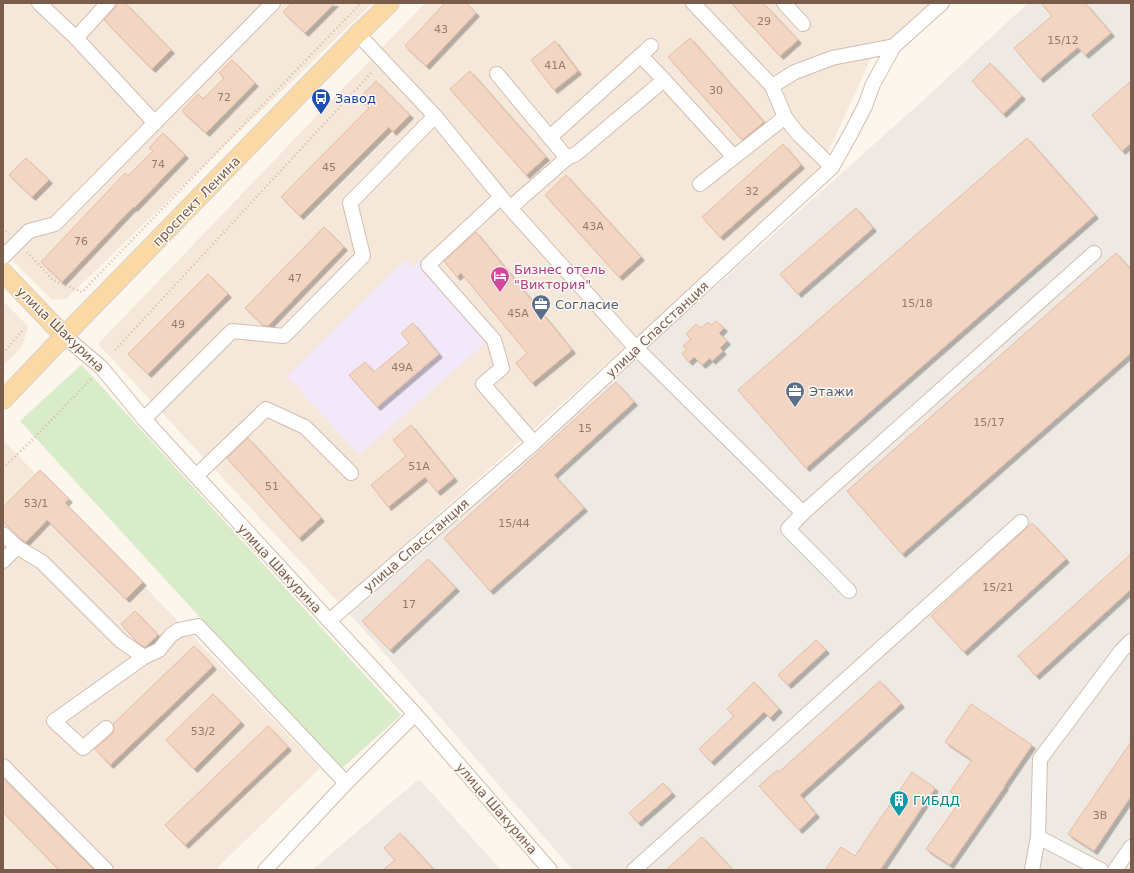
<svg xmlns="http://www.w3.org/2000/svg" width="1134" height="873" font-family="'DejaVu Sans',sans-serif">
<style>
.residential{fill:#f5e8da}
.industrial{fill:#efe9e4}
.education{fill:#f3e8fa}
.green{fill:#d8ecc9}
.building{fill:#f3d5c3;stroke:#e6bba3;filter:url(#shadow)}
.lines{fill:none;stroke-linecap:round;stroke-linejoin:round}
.minor-casing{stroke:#d1beb0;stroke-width:16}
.major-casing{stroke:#dad1cd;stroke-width:20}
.path{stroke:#d9b8a5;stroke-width:2.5;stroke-dasharray:1 3;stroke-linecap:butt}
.minor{stroke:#fff;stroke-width:14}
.major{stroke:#fbd9a5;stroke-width:18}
.labels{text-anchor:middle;stroke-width:3;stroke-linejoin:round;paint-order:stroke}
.number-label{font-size:11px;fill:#987a6a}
.transit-label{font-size:13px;fill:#164399;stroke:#fffaf3;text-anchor:start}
.street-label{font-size:13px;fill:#7a5c4d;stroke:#fffaf3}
.hotel-label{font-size:13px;fill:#b23c85;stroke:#fffaf3;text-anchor:start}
.service-label{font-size:13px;fill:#4e5e75;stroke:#fffaf3;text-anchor:start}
.culture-label{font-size:13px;fill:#0d838f;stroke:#fffaf3;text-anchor:start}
</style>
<defs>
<filter id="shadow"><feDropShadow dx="3.5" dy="3.5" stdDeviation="0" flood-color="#0004"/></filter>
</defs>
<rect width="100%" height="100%" fill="#fdf6ec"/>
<!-- residential -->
<g class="residential">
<polygon points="3,3 373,3 66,299 52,300 3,251"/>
<polygon points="425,3 931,3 870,60 818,175 339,603 98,344"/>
<polygon points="3,301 28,326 22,347 3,366"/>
<polygon points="3,440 320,768 215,870 3,870"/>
</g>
<!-- industrial -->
<g class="industrial">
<polygon points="1028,3 1131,3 1131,870 573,870 350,614 929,95"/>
<polygon points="419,779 501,870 312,870"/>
</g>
<!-- education -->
<polygon class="education" points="405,260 413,268 420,261 485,343 359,455 287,376"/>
<!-- green -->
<polygon class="green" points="81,365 93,377 401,715 340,770 20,421"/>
<!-- building -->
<g class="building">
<polygon points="118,3 125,3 171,50 152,69 104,20 114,9"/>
<polygon points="292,3 335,3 305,33 283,12"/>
<polygon points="445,3 466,3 476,13 426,66 405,46"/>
<polygon points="731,3 763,3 798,40 780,56"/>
<polygon points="1041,3 1085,3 1111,33 1085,55 1078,47 1040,79 1014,48 1052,16"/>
<polygon points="690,38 764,122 742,140 668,57"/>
<polygon points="555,41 578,71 554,90 531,60"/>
<polygon points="232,60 255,83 206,133 182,111 198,94 203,99 224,78 219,73"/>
<polygon points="990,63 1022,96 1003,114 972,81"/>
<polygon points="470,71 546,157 526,175 450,89"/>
<polygon points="376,81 410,115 393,132 389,127 300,216 281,197 369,108 359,98"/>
<polygon points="1131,81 1131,143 1122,151 1092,115"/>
<polygon points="163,133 185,155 134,208 133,207 62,282 41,262 125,173 128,176 153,151 149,148"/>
<polygon points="1027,138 1095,215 806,468 738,390"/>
<polygon points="783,144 801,165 720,237 702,217"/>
<polygon points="26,158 49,180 32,197 9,175"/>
<polygon points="566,175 641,257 619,277 545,195"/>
<polygon points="856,208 873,228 798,294 780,274"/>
<polygon points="324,227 344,247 268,326 263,325 245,308"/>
<polygon points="476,232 572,350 532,383 516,363 527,353 461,273 457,277 444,261"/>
<polygon points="1116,253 1131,270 1131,353 902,554 847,491"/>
<polygon points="208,274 228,294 148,374 128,354"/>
<polygon points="716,321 724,328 719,333 727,341 720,348 723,351 712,361 710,358 702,365 694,357 689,362 682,354 687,349 683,346 691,339 686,334 696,324 701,328 708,322 711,325"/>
<polygon points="413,323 439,354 377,407 349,375 365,362 374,372 409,343 401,333"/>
<polygon points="616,382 634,402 554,475 584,508 490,591 444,538"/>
<polygon points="411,425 454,478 437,492 425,477 388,507 371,485 406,456 393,440"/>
<polygon points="248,438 321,518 299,538 227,458"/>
<polygon points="40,470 69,499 65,503 143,582 126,599 47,520 26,542 22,540 3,521 3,507"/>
<polygon points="1032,523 1066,559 964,652 931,616"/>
<polygon points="1131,554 1131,589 1036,676 1018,656"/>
<polygon points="428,559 456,588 390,650 362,621"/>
<polygon points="135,611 158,635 145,647 138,643 121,624"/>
<polygon points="816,640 826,650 788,685 778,675"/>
<polygon points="194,646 213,666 110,765 95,749 112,734 114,730 113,724"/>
<polygon points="880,681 901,704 800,795 816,814 799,830 759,786 777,770 779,772"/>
<polygon points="754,682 779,709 770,718 764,712 711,762 699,749 734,716 727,709"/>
<polygon points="213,694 241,722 194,769 166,740"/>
<polygon points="971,704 1032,745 1004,786 1005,786 950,865 926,849 961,800 950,792 972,760 945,742"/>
<polygon points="268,726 288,747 185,845 165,825"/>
<polygon points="1131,742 1131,796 1094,851 1068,834"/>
<polygon points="912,772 935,788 880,870 825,870 841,847 855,856"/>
<polygon points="3,778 82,858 94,870 59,870 3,812"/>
<polygon points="663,783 672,793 638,823 629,813"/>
<polygon points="400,833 434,870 383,870 395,860 384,848"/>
<polygon points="702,837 733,870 666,870"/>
</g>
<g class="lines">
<!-- minor casing -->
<g class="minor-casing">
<g id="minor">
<polyline points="39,3 76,38 155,123"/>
<polyline points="693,3 772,86 785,117 798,134 832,167"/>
<polyline points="784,3 803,24"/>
<polyline points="358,34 435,116 510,208 636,348 803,513 1094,253"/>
<polyline points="76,38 108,3"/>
<polyline points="641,56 664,80 734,157"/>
<polyline points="497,74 567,158"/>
<polyline points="772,86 795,72 832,58 894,46"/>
<polyline points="550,137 651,46"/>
<polyline points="700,184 785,117"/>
<polyline points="501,197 428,265 494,340 502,368 483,384 534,443"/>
<polyline points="510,208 567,158 576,154 664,80"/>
<polyline points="3,257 29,231 55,224 273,3"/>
<polyline points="64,336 101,367 144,419 196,476 415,714 550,870"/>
<polyline points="144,419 232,331 284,336 363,256 350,203 435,116"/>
<polyline points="196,476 266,409 305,427 351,473"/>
<polyline points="803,513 788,529 849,591"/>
<polyline points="3,534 17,547 42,562 121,641 144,657 159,650 171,635 179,630 198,626 346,783 415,714"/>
<polyline points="3,561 17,547"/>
<polyline points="329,621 534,443 636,348 832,167 851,133 865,106 873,84 894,46 942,3"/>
<polyline points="106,728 83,748 54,721 144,657"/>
<polyline points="3,766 106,870"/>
<polyline points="1038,837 1101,870"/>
<polyline points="265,870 346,783"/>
<polyline points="634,870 1021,522"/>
<polyline points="1032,870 1038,837 1040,759 1121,651 1131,641"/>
<polyline points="1115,870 1131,847"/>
</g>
</g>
<!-- major casing -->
<g class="major-casing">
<g id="major">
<polyline points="3,272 64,336"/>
<polyline points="3,400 64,336 358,34 390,3"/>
</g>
</g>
<!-- path -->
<g class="path">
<polyline points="3,228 9,234"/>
<polyline points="27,252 53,280 82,292 361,3"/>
<polyline points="115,350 373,71"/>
<polyline points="3,353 24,329"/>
<polyline points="3,468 29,443 93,377"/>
</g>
<!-- minor -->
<use href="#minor" class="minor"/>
<!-- major -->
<use href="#major" class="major"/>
</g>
<!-- icons -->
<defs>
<g id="bus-pin" transform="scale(1)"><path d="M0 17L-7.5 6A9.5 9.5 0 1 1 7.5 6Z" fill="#1a4fb4" stroke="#fffaf3"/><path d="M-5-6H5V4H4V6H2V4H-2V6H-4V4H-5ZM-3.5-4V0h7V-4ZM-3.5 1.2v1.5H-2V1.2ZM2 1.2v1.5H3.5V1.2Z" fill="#fff"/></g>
<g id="hotel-pin" transform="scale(1)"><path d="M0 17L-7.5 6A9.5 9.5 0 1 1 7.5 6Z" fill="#d1479c" stroke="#fffaf3"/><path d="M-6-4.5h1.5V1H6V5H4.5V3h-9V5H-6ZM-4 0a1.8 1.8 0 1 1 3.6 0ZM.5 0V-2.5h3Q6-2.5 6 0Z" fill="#fff"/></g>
<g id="office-pin" transform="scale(1)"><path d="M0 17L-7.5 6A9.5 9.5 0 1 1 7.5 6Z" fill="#5c6f8a" stroke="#fffaf3"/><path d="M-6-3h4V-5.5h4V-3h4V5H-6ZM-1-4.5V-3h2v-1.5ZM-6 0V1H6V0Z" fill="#fff"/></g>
<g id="building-pin" transform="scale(1)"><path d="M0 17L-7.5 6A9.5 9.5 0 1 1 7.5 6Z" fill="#0f9aa8" stroke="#fffaf3"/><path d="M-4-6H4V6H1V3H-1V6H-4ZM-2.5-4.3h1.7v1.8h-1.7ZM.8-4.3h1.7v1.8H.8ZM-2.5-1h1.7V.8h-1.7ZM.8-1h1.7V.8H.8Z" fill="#fff"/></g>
</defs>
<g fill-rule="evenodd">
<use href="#bus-pin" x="321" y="98"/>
<use href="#hotel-pin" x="500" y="276"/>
<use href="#office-pin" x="541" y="304"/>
<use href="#office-pin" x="795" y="391"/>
<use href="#building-pin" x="899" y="800"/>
</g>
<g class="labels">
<!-- number labels -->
<g class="number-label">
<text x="764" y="25">29</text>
<text x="441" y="33">43</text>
<text x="1063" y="44">15/12</text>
<text x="555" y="69">41А</text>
<text x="716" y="94">30</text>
<text x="224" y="101">72</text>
<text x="158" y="168">74</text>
<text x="329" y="171">45</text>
<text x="752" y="195">32</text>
<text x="593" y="230">43А</text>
<text x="81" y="245">76</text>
<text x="295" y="282">47</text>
<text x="917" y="307">15/18</text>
<text x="518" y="317">45А</text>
<text x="178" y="328">49</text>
<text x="402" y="371">49А</text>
<text x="989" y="426">15/17</text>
<text x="585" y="432">15</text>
<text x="419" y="470">51А</text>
<text x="272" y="490">51</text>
<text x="36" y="507">53/1</text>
<text x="514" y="527">15/44</text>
<text x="998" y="591">15/21</text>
<text x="409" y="608">17</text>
<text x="203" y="735">53/2</text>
<text x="1100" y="819">3В</text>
</g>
<!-- transit labels -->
<g class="transit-label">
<text x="335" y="103">Завод</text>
</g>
<!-- street labels -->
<g class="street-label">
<text transform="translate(196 201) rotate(-46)" y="5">проспект Ленина</text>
<text transform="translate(61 329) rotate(44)" y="5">улица Шакурина</text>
<text transform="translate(657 329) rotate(-43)" y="5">улица Спасстанция</text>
<text transform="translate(416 545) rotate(-41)" y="5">улица Спасстанция</text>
<text transform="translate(280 568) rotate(47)" y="5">улица Шакурина</text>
<text transform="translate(497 808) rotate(49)" y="5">улица Шакурина</text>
</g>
<!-- hotel labels -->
<g class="hotel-label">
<text x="514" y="274">Бизнес отель<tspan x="514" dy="15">"Виктория"</tspan></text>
</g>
<!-- service labels -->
<g class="service-label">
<text x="555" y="309">Согласие</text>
<text x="809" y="396">Этажи</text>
</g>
<!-- culture labels -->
<g class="culture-label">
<text x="913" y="805">ГИБДД</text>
</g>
</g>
<!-- border -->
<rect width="1134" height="873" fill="none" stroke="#7a5c4d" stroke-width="8"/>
</svg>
